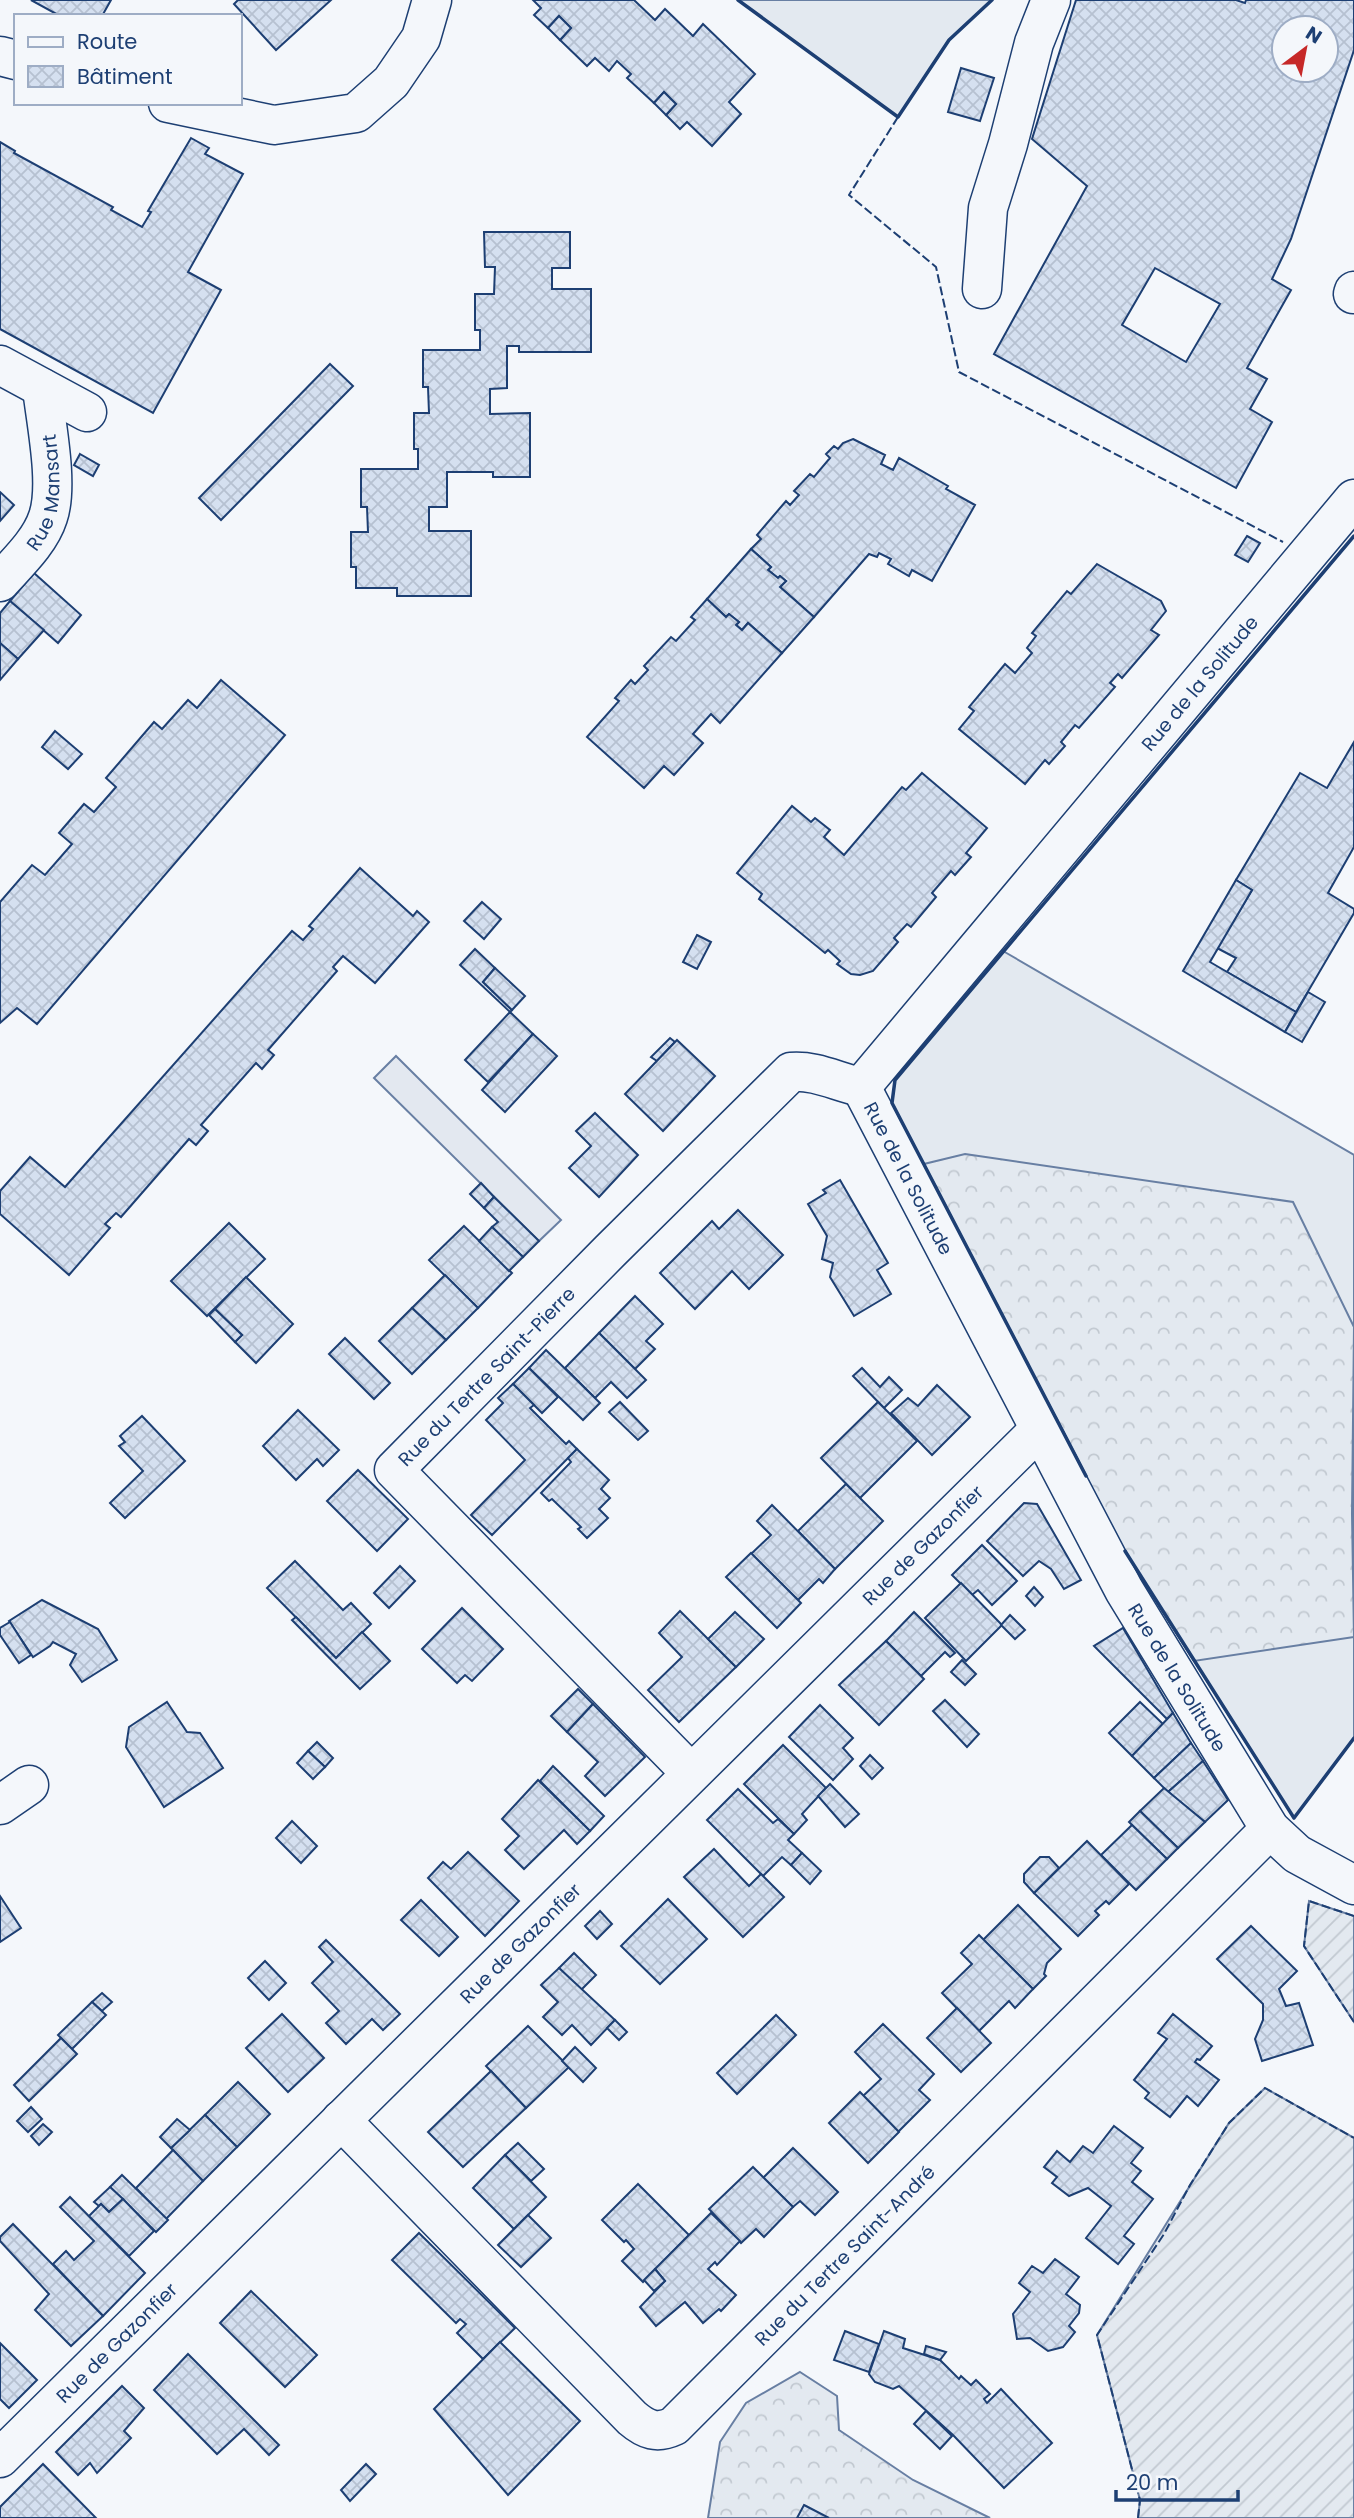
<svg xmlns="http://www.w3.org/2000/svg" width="1354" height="2518" font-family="Poppins,sans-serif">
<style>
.grass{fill:#e3e9f0;stroke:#687fa3;stroke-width:2}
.forest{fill:url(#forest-crowns);stroke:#687fa3;stroke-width:2}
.garden{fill:url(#garden-furrows);stroke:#687fa3;stroke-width:2}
.parking{fill:#e3e8f0;stroke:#687fa3;stroke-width:2}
.building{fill:url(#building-cross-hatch);stroke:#1d3f73;stroke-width:2;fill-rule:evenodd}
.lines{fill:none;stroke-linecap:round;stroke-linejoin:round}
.minor-casing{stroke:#1d3f73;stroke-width:41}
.minor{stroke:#f4f7fb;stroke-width:38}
.fence{stroke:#1d3f73;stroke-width:2;stroke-dasharray:9 3.5;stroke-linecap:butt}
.wall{stroke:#1d3f73;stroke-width:3.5}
.labels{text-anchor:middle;stroke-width:5;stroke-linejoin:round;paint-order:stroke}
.street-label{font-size:19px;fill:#1d3f73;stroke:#f4f7fb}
</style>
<defs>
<pattern id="forest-crowns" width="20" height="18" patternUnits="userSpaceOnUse" patternTransform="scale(1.75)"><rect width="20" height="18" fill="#e3e9f0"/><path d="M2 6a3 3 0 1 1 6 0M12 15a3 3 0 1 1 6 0" fill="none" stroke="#c2c9d1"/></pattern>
<pattern id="garden-furrows" width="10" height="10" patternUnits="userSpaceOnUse" patternTransform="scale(1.75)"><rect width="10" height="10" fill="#e3e9f0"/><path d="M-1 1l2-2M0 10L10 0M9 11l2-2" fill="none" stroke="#c2c9d1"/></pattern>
<pattern id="building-cross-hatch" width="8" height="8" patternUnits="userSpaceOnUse" patternTransform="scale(1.75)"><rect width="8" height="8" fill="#d5e0f0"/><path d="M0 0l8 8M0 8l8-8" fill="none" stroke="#b6c1d1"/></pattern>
</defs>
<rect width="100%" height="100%" fill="#f4f7fb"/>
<!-- grass -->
<g class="grass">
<polygon points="738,0 992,0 949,40 898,117"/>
<polygon points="1003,951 1354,1155 1354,1738 1294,1818 1125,1552 892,1103 895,1080"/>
</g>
<!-- forest -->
<g class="forest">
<polygon points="965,1154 1293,1202 1354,1327 1352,1514 1354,1637 1194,1661 1125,1552 924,1164"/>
<polygon points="800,2372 837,2396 839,2430 913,2480 990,2518 708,2518 720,2442 746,2403"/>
</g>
<!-- garden -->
<g class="garden">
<polygon points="1309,1901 1354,1916 1354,2022 1304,1946"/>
<polygon points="1265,2088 1354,2138 1354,2518 1138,2518 1140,2500 1097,2335 1229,2123"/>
</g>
<!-- parking -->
<polygon class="parking" points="396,1056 561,1220 539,1241 374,1078"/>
<!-- building -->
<g class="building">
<polygon points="31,0 111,0 102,16 60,16"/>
<polygon points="238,0 331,0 276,50 234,4"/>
<polygon points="533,0 634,0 655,20 665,9 693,36 703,24 755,74 729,102 741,114 712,146 687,122 680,129 666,115 676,104 664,92 654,103 627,78 631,74 617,61 609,71 595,58 587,66 560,40 571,28 559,16 548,28 534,15 541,8"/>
<path d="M1076,0H1236L1245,3L1246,0H1354V50L1291,239L1272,279L1291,290L1247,368L1267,379L1250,409L1272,422L1236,488L994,354L1087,186L1032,139ZM1284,28H1326V70H1284ZM1155,268L1220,304L1186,362L1122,325Z"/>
<polygon points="559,16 571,28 560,40 548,28"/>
<polygon points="961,68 994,78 980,121 948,112"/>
<polygon points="664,92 676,104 666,115 654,103"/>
<polygon points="191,138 209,148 205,154 243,174 188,272 221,290 153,413 0,329 0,142 15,151 14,153 113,207 111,210 142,227 151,212 148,211"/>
<polygon points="484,232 570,232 570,268 552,268 552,289 591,289 591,352 519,352 519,346 507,346 507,388 490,389 490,414 530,413 530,477 493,477 493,472 447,472 447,507 429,507 429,531 471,531 471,596 397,596 397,588 356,588 356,567 351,567 351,532 368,532 367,507 361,507 361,469 418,469 418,449 414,449 414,413 429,413 428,387 423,387 423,350 480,350 480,330 475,330 475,294 494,294 495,267 485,267"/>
<polygon points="330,364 353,386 221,520 199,498"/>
<polygon points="853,439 885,455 881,464 893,470 899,458 948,486 946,489 975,505 932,581 912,570 909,576 888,564 891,559 879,553 877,557 869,554 814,617 780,587 786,581 780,576 778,578 768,570 771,567 751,549 761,539 757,535 786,501 790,505 799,495 794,491 810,474 814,477 830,458 826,454 834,446 838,449 843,443"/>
<polygon points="80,454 99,465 93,476 74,465"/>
<polygon points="0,492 14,505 0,521"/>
<polygon points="1247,536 1260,543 1248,562 1235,555"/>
<polygon points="751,549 771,567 768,570 778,578 780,576 786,581 780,587 814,617 782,653 748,623 742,630 736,625 739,622 729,614 726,617 707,599"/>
<polygon points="1097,564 1161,601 1166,611 1151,630 1159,635 1122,678 1118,674 1110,683 1115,687 1079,728 1075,725 1061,742 1065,746 1049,764 1045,760 1025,784 959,729 974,711 969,707 1005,664 1015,673 1032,653 1027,648 1036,636 1032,633 1067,591 1071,594"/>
<polygon points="34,573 81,615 58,643 10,601"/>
<polygon points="707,599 726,617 729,614 739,622 736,625 742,630 748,623 782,653 720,723 711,714 693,734 703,743 674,775 664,766 644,788 587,737 619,701 615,698 631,680 635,684 648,670 644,666 671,637 676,641 695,620 691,617"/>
<polygon points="10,601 44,630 18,659 0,643 0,613"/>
<polygon points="0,643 18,659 0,680"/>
<polygon points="221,680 285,735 37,1024 17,1008 0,1023 0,902 32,865 45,875 72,844 59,833 84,804 94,812 116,787 106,778 154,722 162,729 188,700 197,708"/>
<polygon points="55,731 82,754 68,769 42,747"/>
<polygon points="1354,742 1354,847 1328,893 1354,909 1354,913 1296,1012 1227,972 1236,958 1217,948 1252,890 1236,880 1300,773 1327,788"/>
<polygon points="922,773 987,828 966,853 971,857 955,875 951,871 932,893 936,897 911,927 907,924 894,938 898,942 873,971 860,975 851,974 837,964 840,961 828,950 825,953 759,899 762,894 737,873 792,806 811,822 815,818 830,830 824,837 844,855 902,787 906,790"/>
<polygon points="360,868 413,916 417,911 429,922 375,983 343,956 333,967 337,971 268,1050 274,1055 262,1069 256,1063 201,1125 208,1131 196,1145 189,1139 121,1217 116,1213 105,1224 110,1228 69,1275 0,1214 0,1191 30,1157 65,1187 292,931 303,940 313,929 309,926"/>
<polygon points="1236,880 1252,890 1210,962 1296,1012 1285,1032 1183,971"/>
<polygon points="482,902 501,919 484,939 464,921"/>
<polygon points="697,935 711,942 697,969 683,962"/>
<polygon points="475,949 495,968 483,982 512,1010 510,1012 460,965"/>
<polygon points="495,968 525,996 512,1010 483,982"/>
<polygon points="1308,992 1325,1002 1302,1042 1285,1032"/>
<polygon points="510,1012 533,1034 488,1082 465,1060"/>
<polygon points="533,1034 557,1056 505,1112 482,1090"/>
<polygon points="670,1038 675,1042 657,1061 651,1057"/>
<polygon points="677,1040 715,1076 663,1131 625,1094"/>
<polygon points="595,1113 638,1155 599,1197 569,1168 591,1146 576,1131"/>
<polygon points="840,1180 888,1263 877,1270 891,1294 854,1316 830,1277 833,1263 822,1259 827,1236 808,1204 826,1193 823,1190"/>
<polygon points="481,1183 494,1197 484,1208 470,1194"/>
<polygon points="494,1197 539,1241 523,1257 492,1227 498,1222 484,1208"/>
<polygon points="738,1210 783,1255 749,1289 732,1271 695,1309 660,1273 712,1221 719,1229"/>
<polygon points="229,1223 265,1259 207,1316 171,1281"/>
<polygon points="464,1226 512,1273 478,1308 429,1260"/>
<polygon points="492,1227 523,1257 509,1271 479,1241"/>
<polygon points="445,1275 478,1308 446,1340 412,1308"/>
<polygon points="246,1277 293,1324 256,1363 235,1342 242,1335 215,1309"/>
<polygon points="635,1296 663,1324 646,1341 655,1349 635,1369 599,1333"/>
<polygon points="412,1308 446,1340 412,1374 379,1341"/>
<polygon points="215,1309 242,1335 235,1342 209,1315"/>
<polygon points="599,1333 646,1380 627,1398 611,1382 595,1398 565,1368"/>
<polygon points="345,1338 390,1383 374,1399 329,1354"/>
<polygon points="546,1350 600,1403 583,1420 529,1368"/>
<polygon points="529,1368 558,1397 542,1413 513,1384"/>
<polygon points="862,1368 880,1387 889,1377 902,1390 884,1408 853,1376"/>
<polygon points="513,1384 534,1405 530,1408 566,1444 569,1441 577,1449 492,1535 471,1515 525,1460 486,1420 503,1403 498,1398"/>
<polygon points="937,1385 970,1417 932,1455 891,1413 908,1398 918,1406"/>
<polygon points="620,1402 648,1431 638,1440 609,1412"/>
<polygon points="878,1402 917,1441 860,1498 821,1458"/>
<polygon points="298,1410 339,1450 323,1466 317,1459 296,1480 263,1446"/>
<polygon points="142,1416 185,1461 125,1518 110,1503 143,1471 119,1446 125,1442 120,1436"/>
<polygon points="577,1449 609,1480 601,1489 610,1498 599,1509 608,1518 587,1538 578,1529 581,1527 552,1499 549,1501 541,1493 571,1462 568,1458"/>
<polygon points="358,1470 408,1519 377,1551 327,1501"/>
<polygon points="846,1484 883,1521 835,1569 798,1531"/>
<polygon points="1024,1503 1037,1504 1081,1580 1064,1589 1051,1569 1039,1561 1023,1576 987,1541"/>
<polygon points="772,1505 835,1569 823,1583 819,1579 798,1600 751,1554 771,1535 757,1521"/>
<polygon points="982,1545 1017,1581 992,1605 978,1590 972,1595 952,1575"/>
<polygon points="751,1553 801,1603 777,1628 726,1577"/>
<polygon points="295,1561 343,1610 351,1603 371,1624 336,1658 267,1588"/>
<polygon points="400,1566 415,1581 389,1608 374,1593"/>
<polygon points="961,1583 1002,1625 966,1661 925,1618"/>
<polygon points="1034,1587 1043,1597 1035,1606 1026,1596"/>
<polygon points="42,1600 98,1629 117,1660 82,1682 70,1665 76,1654 53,1642 50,1646 33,1657 9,1621"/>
<polygon points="462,1608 503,1649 472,1681 465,1675 457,1683 422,1649"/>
<polygon points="680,1611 736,1667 679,1722 648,1690 682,1657 659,1633"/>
<polygon points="735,1612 764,1639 736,1667 708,1639"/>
<polygon points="914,1612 955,1653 950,1657 945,1652 921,1676 886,1641"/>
<polygon points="1010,1615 1025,1630 1015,1639 1001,1625"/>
<polygon points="296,1617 336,1658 362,1632 390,1661 360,1689 292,1620"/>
<polygon points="10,1622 31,1655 19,1663 0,1635 0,1628"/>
<polygon points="1123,1628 1173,1713 1167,1719 1094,1646"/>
<polygon points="886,1641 924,1679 879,1725 839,1685"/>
<polygon points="962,1660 976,1674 965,1685 951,1672"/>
<polygon points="578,1689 593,1704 567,1732 551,1716"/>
<polygon points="945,1700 979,1734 967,1747 933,1711"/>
<polygon points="167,1702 187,1732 200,1733 223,1768 164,1807 126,1747 129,1727"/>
<polygon points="1140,1702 1163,1724 1132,1756 1109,1733"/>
<polygon points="593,1704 645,1757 605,1796 585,1776 598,1762 567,1732"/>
<polygon points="820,1705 853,1738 843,1748 853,1759 833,1780 789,1737"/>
<polygon points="1173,1713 1191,1743 1154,1778 1132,1756"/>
<polygon points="317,1742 333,1758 325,1767 308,1751"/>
<polygon points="1191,1743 1203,1761 1168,1792 1154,1778"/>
<polygon points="783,1745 826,1788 802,1814 807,1820 794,1834 744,1784"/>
<polygon points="308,1751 325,1767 313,1779 297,1763"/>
<polygon points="870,1755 883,1768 872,1779 860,1766"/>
<polygon points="1203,1761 1228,1800 1205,1822 1168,1792"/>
<polygon points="553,1766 604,1816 590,1831 540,1781"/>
<polygon points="538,1780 590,1831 577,1844 564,1830 524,1869 505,1850 519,1836 502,1819"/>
<polygon points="830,1784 859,1814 845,1827 818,1796"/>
<polygon points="1164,1788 1205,1822 1178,1848 1140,1811"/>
<polygon points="738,1789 773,1823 778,1819 794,1834 788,1840 802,1853 791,1865 782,1857 763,1876 707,1820"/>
<polygon points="1140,1811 1178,1848 1167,1859 1129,1822"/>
<polygon points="292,1821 317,1846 301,1863 276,1838"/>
<polygon points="1132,1825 1167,1859 1136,1890 1101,1855"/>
<polygon points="1087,1841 1129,1884 1109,1904 1106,1901 1095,1911 1099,1915 1078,1936 1034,1893"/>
<polygon points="714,1849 749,1886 761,1874 784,1897 743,1937 684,1877"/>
<polygon points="468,1852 519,1901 485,1936 428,1878 443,1862 451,1869"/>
<polygon points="802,1853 821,1871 810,1884 791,1865"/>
<polygon points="1040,1857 1049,1857 1059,1868 1034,1893 1024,1882 1024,1874"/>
<polygon points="0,1896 21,1928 0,1942"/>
<polygon points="668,1899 707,1939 660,1984 621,1946"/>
<polygon points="421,1900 458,1937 439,1956 401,1920"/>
<polygon points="1018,1905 1061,1949 1047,1963 1044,1974 1046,1976 1033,1989 983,1940"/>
<polygon points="600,1911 612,1924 597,1939 585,1926"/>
<polygon points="1251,1926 1297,1971 1279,1989 1286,2006 1299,2003 1313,2045 1262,2061 1255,2039 1263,2020 1263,2004 1217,1959"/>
<polygon points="979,1935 1033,1989 1015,2008 1009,2001 979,2031 942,1993 972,1964 961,1953"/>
<polygon points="326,1940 400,2014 383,2030 372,2019 346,2044 326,2023 339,2011 312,1983 333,1962 319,1947"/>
<polygon points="574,1953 596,1975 581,1990 559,1968"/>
<polygon points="265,1961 286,1983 269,2000 248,1978"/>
<polygon points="559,1968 615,2020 591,2045 572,2025 562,2035 543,2017 558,2002 541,1985"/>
<polygon points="102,1993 112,2002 102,2011 92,2002"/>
<polygon points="92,2002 106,2015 72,2049 58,2035"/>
<polygon points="957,2008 991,2043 961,2072 927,2038"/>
<polygon points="282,2014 324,2058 288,2092 246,2048"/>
<polygon points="1173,2014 1212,2046 1200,2060 1197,2059 1195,2062 1219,2080 1198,2106 1187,2096 1170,2117 1145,2098 1149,2093 1134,2080 1167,2039 1158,2033"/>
<polygon points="776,2015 796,2035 737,2094 717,2073"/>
<polygon points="615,2020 627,2032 619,2040 607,2028"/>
<polygon points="883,2024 934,2074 919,2090 930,2100 898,2132 863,2096 881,2079 855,2052"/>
<polygon points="528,2026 569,2067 526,2108 486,2066"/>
<polygon points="61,2038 77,2054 29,2101 14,2085"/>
<polygon points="575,2047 596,2068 583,2082 562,2061"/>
<polygon points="491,2071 526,2108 463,2167 428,2132"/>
<polygon points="238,2082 270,2114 237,2147 205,2115"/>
<polygon points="860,2092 899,2132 868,2163 829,2123"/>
<polygon points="31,2107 42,2119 28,2132 17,2121"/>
<polygon points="205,2115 237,2147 203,2181 171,2148"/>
<polygon points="177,2119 190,2130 171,2148 160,2137"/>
<polygon points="43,2124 52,2132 39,2145 31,2136"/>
<polygon points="1114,2126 1143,2148 1131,2163 1141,2171 1132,2182 1153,2199 1124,2236 1134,2244 1118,2264 1086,2238 1111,2206 1088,2188 1069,2196 1052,2183 1057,2177 1044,2167 1057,2151 1070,2162 1083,2146 1093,2153"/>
<polygon points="518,2143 544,2169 531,2181 505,2155"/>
<polygon points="793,2148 838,2192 815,2215 800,2201 793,2207 763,2178"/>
<polygon points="173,2150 203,2181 166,2219 136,2188"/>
<polygon points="505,2155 546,2197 514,2229 473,2188"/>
<polygon points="753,2167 793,2207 764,2237 756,2229 741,2243 709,2209"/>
<polygon points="122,2175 168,2220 156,2232 110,2187"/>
<polygon points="638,2184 689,2235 643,2282 622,2261 634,2249 626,2240 624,2242 602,2220"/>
<polygon points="110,2187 123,2199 109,2212 101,2204 99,2206 94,2202"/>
<polygon points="70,2197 145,2273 103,2316 53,2264 66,2251 74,2260 94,2241 60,2207"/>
<polygon points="123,2199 154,2231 129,2256 89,2216 101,2204 109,2212"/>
<polygon points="711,2213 740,2241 717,2265 715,2262 708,2269 736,2295 721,2311 719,2309 703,2323 685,2302 656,2326 640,2307 665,2281 655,2269"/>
<polygon points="528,2215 551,2238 521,2267 498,2245"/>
<polygon points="13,2224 103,2316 71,2346 35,2310 49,2294 0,2241 0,2237"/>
<polygon points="419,2233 515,2328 483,2359 457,2333 466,2324 460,2319 456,2323 392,2260"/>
<polygon points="1055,2259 1079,2277 1066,2294 1080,2305 1079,2313 1069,2326 1075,2332 1063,2347 1048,2351 1030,2338 1017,2339 1013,2314 1030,2292 1019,2283 1032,2266 1043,2273"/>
<polygon points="655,2269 665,2281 654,2291 644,2280"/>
<polygon points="251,2291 317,2355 285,2387 220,2323"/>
<polygon points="845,2331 879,2344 869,2372 834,2360"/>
<polygon points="884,2331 905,2339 903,2348 940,2360 959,2379 961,2376 971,2385 976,2380 990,2394 984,2399 987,2403 1001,2389 1052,2443 1004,2488 953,2435 899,2386 893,2389 875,2382 869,2374"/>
<polygon points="500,2342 580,2421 508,2495 434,2409"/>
<polygon points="0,2343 37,2380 9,2408 0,2399"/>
<polygon points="926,2346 946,2352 940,2360 924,2354"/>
<polygon points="188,2354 279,2445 269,2455 244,2429 217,2454 154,2390"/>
<polygon points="122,2386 144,2408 124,2431 131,2438 97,2473 90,2463 78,2475 56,2452"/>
<polygon points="926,2411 952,2436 940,2449 914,2424"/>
<polygon points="43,2464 96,2518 0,2518 0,2507"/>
<polygon points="366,2464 376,2474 350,2501 341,2490"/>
<polygon points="804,2505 829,2518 797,2518"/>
</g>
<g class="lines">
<!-- minor casing -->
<g class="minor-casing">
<g id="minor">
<polyline points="0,56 16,60"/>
<polyline points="168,103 274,125 356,113 391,82 421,38 432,0"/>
<polyline points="982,289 988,208 1008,144 1034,43 1051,0"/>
<polyline points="1353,294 1354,291"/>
<polyline points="0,365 87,412"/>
<path id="s1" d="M0,582C17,563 40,542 48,517C59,485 46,423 42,388"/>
<path id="s2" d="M861,1087L1124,1590L1270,1829L1297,1854L1354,1885"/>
<path id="s3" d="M861,1087L1354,499"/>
<path id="s4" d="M691,1773L394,1470L610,1251L791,1072C816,1070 837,1082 861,1087"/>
<polyline points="0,1805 29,1785"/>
<path id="s5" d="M341,2120L632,2418C646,2430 657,2434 674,2426L1270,1829"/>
<path id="s6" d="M0,2458L1040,1429"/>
</g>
</g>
<!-- minor -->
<use href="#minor" class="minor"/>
<!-- fence -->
<g class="fence">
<polyline points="898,117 849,195 936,267 959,372 1283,542"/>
<polyline points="1354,1916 1309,1901 1304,1946 1354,2022"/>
<polyline points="1138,2518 1140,2500 1097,2335 1164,2234 1190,2185 1229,2123 1265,2088 1354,2138"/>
</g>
<!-- wall -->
<g class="wall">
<polyline points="738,0 898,117 949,40 992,0"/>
<polyline points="1086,1476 892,1103 895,1080 1354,536"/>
<polyline points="1125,1551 1294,1818 1354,1738"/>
</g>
</g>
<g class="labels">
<!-- street labels -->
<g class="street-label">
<text dy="7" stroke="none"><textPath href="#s1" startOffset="105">Rue Mansart</textPath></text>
<text dy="7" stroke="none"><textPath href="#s3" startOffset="527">Rue de la Solitude</textPath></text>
<text dy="7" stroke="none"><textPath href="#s2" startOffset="103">Rue de la Solitude</textPath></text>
<text dy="7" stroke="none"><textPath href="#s4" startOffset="556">Rue du Tertre Saint-Pierre</textPath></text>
<text dy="7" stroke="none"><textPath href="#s6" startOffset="1298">Rue de Gazonfier</textPath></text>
<text dy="7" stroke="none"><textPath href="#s2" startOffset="670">Rue de la Solitude</textPath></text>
<text dy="7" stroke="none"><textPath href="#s6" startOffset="732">Rue de Gazonfier</textPath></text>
<text dy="7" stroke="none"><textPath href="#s5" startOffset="704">Rue du Tertre Saint-André</textPath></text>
<text dy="7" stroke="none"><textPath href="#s6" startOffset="164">Rue de Gazonfier</textPath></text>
</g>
</g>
<!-- legend -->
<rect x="14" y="14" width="228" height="91" fill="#f4f7fb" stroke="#9eadc5" stroke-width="2"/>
<rect x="28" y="37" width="35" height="10" fill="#f4f7fb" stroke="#9eadc5" stroke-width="2"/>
<text x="77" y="49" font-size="21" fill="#1d3f73">Route</text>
<rect x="28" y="66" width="35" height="21" fill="url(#building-cross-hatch)" stroke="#9eadc5" stroke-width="2"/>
<text x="77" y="84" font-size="21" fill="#1d3f73">Bâtiment</text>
<!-- north arrow -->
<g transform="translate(1305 49) rotate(32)"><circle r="33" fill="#f4f7fb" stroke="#9eadc5" stroke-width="2"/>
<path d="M0-5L12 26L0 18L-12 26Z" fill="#c62828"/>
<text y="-10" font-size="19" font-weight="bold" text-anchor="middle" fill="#1d3f73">N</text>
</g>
<!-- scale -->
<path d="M1116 2490v10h122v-10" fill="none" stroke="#1d3f73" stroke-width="3.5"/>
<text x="1126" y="2490" font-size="21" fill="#1d3f73" stroke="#f4f7fb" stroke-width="5" paint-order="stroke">20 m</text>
</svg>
